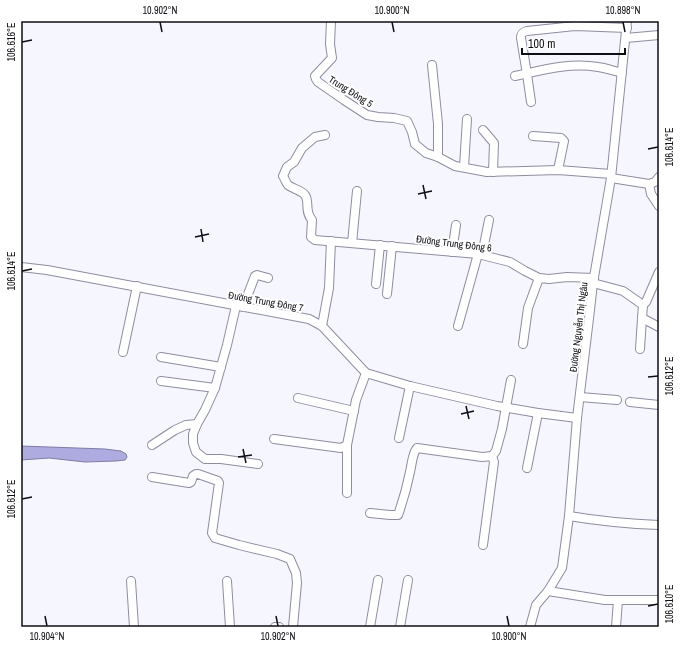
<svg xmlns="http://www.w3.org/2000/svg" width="680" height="648" font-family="'Archivo Narrow',sans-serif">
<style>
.water{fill:#aeabe1;stroke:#7e7ca4}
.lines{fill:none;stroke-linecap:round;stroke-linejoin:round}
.minor-casing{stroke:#8e8da0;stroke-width:10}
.minor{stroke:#fff;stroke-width:8}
.ticks{fill:none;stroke:#0e0e14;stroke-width:1.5}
.labels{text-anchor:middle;stroke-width:4;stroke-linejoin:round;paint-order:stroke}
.street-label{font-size:10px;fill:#0e0e14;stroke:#fff}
.neatline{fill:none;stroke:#0e0e14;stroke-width:1.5}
.ticks-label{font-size:10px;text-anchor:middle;fill:#0e0e14}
</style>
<rect width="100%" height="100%" fill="#f6f6fe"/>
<!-- water -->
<polygon class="water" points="21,446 105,449 121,451 126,454 127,457 125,460 116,461 85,462 49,458 21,460"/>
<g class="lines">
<!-- minor casing -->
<g class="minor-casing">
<g id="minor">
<polyline points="331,21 330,44 332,58 315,76 316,79 318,82 344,100 367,115 378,117 394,118 407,121 412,132 415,144 426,153 438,157 455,166 487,172 558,170 611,174"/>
<polyline points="626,38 659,35"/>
<polyline points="432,65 438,124 438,157"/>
<path d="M515,76C542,70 570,62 598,67C606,68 614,71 622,73"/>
<path d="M531,102L527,74L521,38C521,33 523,32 527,31L575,26L627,28"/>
<polyline points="483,130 494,143 493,172"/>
<path d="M325,135L315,137L302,148L294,162L287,167L283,176C285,179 286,183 288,185C293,189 301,190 305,195C310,202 304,211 312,220L311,237L315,240L408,248L478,254L510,262L525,271L539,278L549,279L567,277L594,278"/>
<polyline points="533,136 561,138 564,141 558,170"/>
<polyline points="464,167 467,119"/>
<polyline points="611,178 649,184 651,194 659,206"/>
<polyline points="649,184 655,182 659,177"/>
<polyline points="352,243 357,191"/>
<polyline points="452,252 456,225"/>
<polyline points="482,255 489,220"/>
<polyline points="21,267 47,270 309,319 322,326 366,373 410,386 497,406 538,413 577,418"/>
<polyline points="593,283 623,291 643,305 646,302 659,272"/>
<polyline points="376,284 380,245"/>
<polyline points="387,294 392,246"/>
<polyline points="236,306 227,345 215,388 205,410 197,424 193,434 193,443 196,452 205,459 221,459 258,464"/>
<polyline points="243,307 255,276 257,275 268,278"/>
<polyline points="642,318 659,327"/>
<polyline points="322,326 329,288 331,241"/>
<polyline points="458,326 478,254"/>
<polyline points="523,344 528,308 539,278"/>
<polyline points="640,349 642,318 643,305"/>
<polyline points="123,352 137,286"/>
<polyline points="161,357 221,367"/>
<polyline points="161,381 215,388"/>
<polyline points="580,397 617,400"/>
<polyline points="298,398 354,411"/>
<polyline points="630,402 659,405"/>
<polyline points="399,438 410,386"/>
<polyline points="274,439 341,448 347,445"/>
<polyline points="152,445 175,430 186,425 197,424"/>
<polyline points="527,468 538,413"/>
<polyline points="152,477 189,483 191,482 193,476 196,474 198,474 218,481 219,483 212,533 215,538 239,545 277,554 290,559 296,573 297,583 293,627"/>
<polyline points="347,493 347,445 356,400 366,373"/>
<path d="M370,513L390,515H398C403,501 407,487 410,472C412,464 412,454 417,448L482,457L492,456L496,451L502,429L511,380"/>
<path d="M569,516C599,521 629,524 659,525"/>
<polyline points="483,545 494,462 492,456"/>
<polyline points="131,581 134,627"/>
<polyline points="227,581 230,627"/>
<polyline points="548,591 605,600 659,600"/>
<polyline points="275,627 279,627"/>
<polyline points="370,627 378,580"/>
<polyline points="400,627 408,580"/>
<polyline points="530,627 536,605 548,591 562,568 569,516 577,418 590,310 593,283 611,178 627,21"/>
<polyline points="616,627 618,600"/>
</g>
</g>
<!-- minor -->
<use href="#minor" class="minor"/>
</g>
<!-- ticks -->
<path class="ticks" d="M160,22L162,32M392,22L394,32M623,22L625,32M22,42L32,40M648,149L658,147M423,185L426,199M418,194L432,191M201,229L203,242M195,237L209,234M22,271L32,269M648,377L658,376M466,406L469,419M461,414L474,411M243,449L246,463M238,457L252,455M22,499L32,497M648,606L658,604M45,616L47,626M276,616L278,626M507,616L509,626"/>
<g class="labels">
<!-- street labels -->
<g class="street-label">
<text transform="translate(351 91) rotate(32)" y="4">Trung Đông 5</text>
<text transform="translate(454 243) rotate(7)" y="4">Đường Trung Đông 6</text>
<text transform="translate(266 301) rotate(10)" y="4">Đường Trung Đông 7</text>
<text transform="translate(578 327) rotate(-83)" y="4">Đường Nguyễn Thị Ngâu</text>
</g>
</g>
<!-- border -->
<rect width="680" height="648" fill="none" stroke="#ffffff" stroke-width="44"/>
<!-- scale -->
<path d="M522 48v6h103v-6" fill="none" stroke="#0e0e14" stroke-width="2"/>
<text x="528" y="48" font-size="12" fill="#0e0e14" stroke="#ffffff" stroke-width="3" paint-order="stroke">100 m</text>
<rect x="22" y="22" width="636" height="604" class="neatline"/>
<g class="ticks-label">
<text x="160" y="14">10.902°N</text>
<text x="392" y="14">10.900°N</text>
<text x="623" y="14">10.898°N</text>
<text transform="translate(11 42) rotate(-90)" y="4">106.616°E</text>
<text transform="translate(669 147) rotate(-90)" y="4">106.614°E</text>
<text transform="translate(11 271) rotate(-90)" y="4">106.614°E</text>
<text transform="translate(669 376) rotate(-90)" y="4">106.612°E</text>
<text transform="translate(11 499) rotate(-90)" y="4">106.612°E</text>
<text transform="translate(669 604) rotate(-90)" y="4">106.610°E</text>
<text x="47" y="640">10.904°N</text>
<text x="278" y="640">10.902°N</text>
<text x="509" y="640">10.900°N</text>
</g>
</svg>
